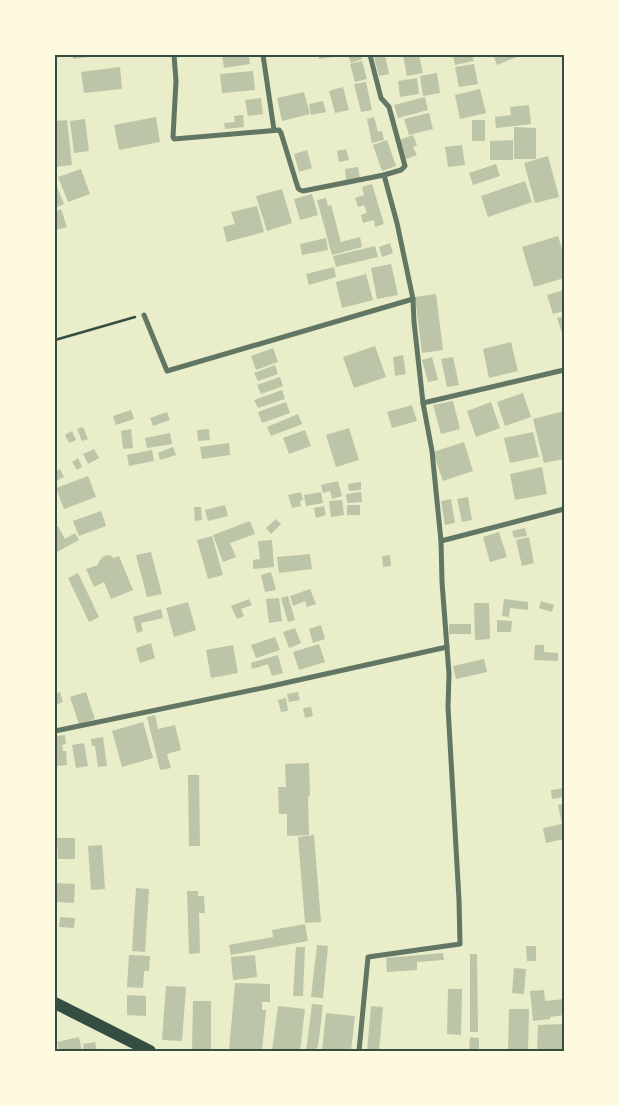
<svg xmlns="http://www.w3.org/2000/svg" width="619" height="1106" font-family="'Fira Sans',sans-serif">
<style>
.building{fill:#bcc5a7}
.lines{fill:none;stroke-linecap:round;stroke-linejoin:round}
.path{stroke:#344e41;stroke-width:2.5}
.minor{stroke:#617663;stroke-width:5}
.trunk{stroke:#344e41;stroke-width:12}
.neatline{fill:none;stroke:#344e41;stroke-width:2}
</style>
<rect width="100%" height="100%" fill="#e9edc9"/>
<!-- building -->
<g class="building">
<polygon points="73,55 97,55 97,56 73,59"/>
<polygon points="222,55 249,55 250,64 224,68"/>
<polygon points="318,55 332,55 332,57 319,59"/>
<polygon points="348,55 361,55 362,59 351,63"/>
<polygon points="380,55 385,55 389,74 379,76 374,57"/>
<polygon points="403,55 419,55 423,73 407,76"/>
<polygon points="453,55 472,55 474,61 455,65"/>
<polygon points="498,55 516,55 517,57 497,65 494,57"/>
<polygon points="362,61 367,79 355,82 350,64"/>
<polygon points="474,64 478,84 459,87 455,67"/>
<polygon points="120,67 122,89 84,93 81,72"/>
<polygon points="253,71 255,90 222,93 220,74"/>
<polygon points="437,73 440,93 423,96 420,76"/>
<polygon points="417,78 419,94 400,97 398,81"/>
<polygon points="366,82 372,110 361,112 354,84"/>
<polygon points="343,87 349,110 335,113 329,91"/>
<polygon points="480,89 486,113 460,119 455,95"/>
<polygon points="304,92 310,114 282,121 277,98"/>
<polygon points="425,97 428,110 398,118 394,105"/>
<polygon points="261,98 263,114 248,116 245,100"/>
<polygon points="323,101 326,112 311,115 309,104"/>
<polygon points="529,105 531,124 496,128 495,117 511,115 510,107"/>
<polygon points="429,113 433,129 409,135 404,119"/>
<polygon points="243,115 244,127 225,129 224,123 235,122 234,116"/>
<polygon points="156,117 160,142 119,150 114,125"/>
<polygon points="374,117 378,132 382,131 384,140 372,143 367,119"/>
<polygon points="85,119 89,151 74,153 70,121"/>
<polygon points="67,120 72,165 55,167 55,121"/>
<rect x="472" y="120" width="13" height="21"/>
<polygon points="514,127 536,128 536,159 514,159"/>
<polygon points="413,135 417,145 413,147 417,155 406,159 399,140"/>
<polygon points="387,140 396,166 382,171 373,145"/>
<polygon points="513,140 513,160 490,160 490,141"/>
<polygon points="462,145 465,165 448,167 445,147"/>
<polygon points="346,149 349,160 339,162 337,151"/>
<polygon points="307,150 312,168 299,172 294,154"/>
<polygon points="548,156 559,197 535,203 524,163"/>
<polygon points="496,164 500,176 473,185 469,173"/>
<polygon points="358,167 360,178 346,180 345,169"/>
<polygon points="81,169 90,194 68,202 58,177"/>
<polygon points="525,181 532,202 488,217 481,196"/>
<polygon points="55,182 64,204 55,208"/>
<polygon points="372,184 384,224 375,227 374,220 363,223 361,215 367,213 364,205 358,207 355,198 364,195 362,187"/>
<polygon points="282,189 292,223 267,231 256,196"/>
<polygon points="312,194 318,215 300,220 294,199"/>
<polygon points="326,198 328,206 331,205 341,242 360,237 362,247 332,255 317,200"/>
<polygon points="257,206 264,232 227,242 223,227 235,224 231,212"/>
<polygon points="61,209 67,227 56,230 55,212"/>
<polygon points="558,236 564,255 564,278 534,287 522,247"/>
<polygon points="326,238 328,250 302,255 300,244"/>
<polygon points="390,243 393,253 382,257 379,247"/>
<polygon points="375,246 378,257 336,267 333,256"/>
<polygon points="391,264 398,295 377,299 371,268"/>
<polygon points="334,267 336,277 309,285 306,274"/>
<polygon points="366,274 373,300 342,308 336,282"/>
<polygon points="564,290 564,311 553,314 547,295"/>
<polygon points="436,294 443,350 422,353 415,297"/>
<polygon points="564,316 564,339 557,318"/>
<polygon points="511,342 518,371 489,378 483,349"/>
<polygon points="375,346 386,377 354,388 343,357"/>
<polygon points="273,348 278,362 256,370 251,356"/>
<polygon points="403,355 406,374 395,376 393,357"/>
<polygon points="432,357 438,380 428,382 422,360"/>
<polygon points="453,357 459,385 447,387 441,359"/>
<polygon points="275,365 278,374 258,381 254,373"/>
<polygon points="280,377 283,386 261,394 257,385"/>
<polygon points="282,390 285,399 258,408 254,400"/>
<polygon points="523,393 531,417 505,426 497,402"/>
<polygon points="453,401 460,429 441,434 433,405"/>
<polygon points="286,402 290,413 262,423 258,412"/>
<polygon points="491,402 500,428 476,437 467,411"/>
<polygon points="412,405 417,421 392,428 387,412"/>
<polygon points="131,410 134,419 116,425 113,416"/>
<polygon points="564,411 564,459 544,463 533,419"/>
<polygon points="167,412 170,420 153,426 150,418"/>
<polygon points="298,414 302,424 271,436 267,427"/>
<polygon points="83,427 88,439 82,441 77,429"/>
<polygon points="349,428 359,460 336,467 326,435"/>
<polygon points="131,429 133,448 123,449 121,431"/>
<polygon points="209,429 210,440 198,441 197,430"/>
<polygon points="305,430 311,446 289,454 283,438"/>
<polygon points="72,431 76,440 69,443 65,435"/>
<polygon points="533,432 539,457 510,463 504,438"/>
<polygon points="170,433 172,444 147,448 145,438"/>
<polygon points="464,442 473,471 443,481 433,452"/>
<polygon points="229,443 230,455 202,459 200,447"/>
<polygon points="173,447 176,455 160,460 158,453"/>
<polygon points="94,449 99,458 88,464 83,454"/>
<polygon points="152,450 154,461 129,466 127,455"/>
<polygon points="78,458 82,467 77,470 72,462"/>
<polygon points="542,467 547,494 515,500 510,474"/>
<polygon points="60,469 64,477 56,481 55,472"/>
<polygon points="88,476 96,497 64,509 56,488"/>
<polygon points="338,481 342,496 332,499 330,491 323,493 321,485"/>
<polygon points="361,482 361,490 349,491 348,484"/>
<polygon points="301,492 303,500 300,501 301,506 292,508 288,495"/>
<polygon points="321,492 323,503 306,506 304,495"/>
<polygon points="361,492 362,502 347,503 346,494"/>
<polygon points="468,497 472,520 462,522 457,499"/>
<polygon points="451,499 455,523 445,525 441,501"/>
<polygon points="342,500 344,515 331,517 329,501"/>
<polygon points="225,505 228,516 208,521 205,510"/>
<rect x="347" y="505" width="13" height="10"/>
<polygon points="324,506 326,515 316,518 314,508"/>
<polygon points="194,507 201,507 202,520 195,521"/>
<polygon points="101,511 106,526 79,536 73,521"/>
<polygon points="276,519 281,524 271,534 266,528"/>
<polygon points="250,521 255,534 230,543 236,557 223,562 213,535"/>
<polygon points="58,526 65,539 75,533 79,540 55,553 55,528"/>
<polygon points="525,528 527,536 514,538 512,531"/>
<polygon points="499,532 507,557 490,562 483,537"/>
<polygon points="212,536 223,575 208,579 197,540"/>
<polygon points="529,537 534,563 522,566 516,540"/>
<polygon points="272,540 274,567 253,569 253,560 260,559 258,541"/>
<polygon points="151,552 162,594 147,597 136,555"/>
<polygon points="310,554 312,569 279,573 277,557"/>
<polygon points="109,555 114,558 119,556 133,590 111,599 104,582 94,587 86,569 98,565 99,561 104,556"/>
<polygon points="390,555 391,566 383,567 382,556"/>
<polygon points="271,572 276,590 265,592 261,575"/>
<polygon points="78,573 99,617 89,622 68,578"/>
<polygon points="310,589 316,604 307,607 305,601 293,606 290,596"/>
<polygon points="288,596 295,620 288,622 281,598"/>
<polygon points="279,598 282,621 269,623 266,599"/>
<polygon points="249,599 252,605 241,609 244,616 237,619 231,606"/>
<polygon points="504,599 528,602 528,610 510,608 509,617 502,616"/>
<polygon points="541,601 554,605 552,612 539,608"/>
<polygon points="188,602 196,630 174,637 166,608"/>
<polygon points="474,603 489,603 490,639 475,640"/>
<polygon points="161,609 163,618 141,623 143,631 137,633 133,617"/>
<polygon points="497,620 512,621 511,632 497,632"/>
<rect x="449" y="624" width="22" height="10"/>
<polygon points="321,625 325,639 313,643 309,629"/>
<polygon points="295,628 301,643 289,648 283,632"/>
<polygon points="275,637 280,650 256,658 251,645"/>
<polygon points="151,643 155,658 140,663 136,648"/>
<polygon points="319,644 325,662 299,670 293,652"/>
<polygon points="233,645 238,673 211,678 206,650"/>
<polygon points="535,645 544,645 544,652 558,653 558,661 534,660"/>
<polygon points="278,655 283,673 272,676 268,664 252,669 251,663"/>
<polygon points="484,659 487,672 456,679 453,666"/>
<polygon points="60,692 63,702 55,705 55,694"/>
<polygon points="86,692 95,719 79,724 70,697"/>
<polygon points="298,692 300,700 289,702 287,694"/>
<polygon points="286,698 288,711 281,712 278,700"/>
<polygon points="311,707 313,716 305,718 303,708"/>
<polygon points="155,715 158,729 175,725 181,750 167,754 171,768 160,770 147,717"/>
<polygon points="143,722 153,758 122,767 112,731"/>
<polygon points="65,735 66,744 62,745 63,751 66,751 67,765 55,766 55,736"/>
<polygon points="103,737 107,766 98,767 95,746 92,746 91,739"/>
<polygon points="84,743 88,766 76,768 72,745"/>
<polygon points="309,763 310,796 308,796 309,835 287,836 287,814 279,814 278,787 286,787 285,764"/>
<polygon points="188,775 199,775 200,846 189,846"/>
<polygon points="564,788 564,797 552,799 551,790"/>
<polygon points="564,804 564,839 546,843 543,828 562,824 558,805"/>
<polygon points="314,835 321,922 305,923 298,837"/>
<polygon points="57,838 75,838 75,859 58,859"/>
<polygon points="102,845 105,889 91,890 88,846"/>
<polygon points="57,883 75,884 74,903 56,902"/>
<polygon points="136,888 149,889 145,952 132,951"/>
<polygon points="187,891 198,891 198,896 204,896 205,913 199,913 200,953 189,954"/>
<polygon points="60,917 75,918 74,928 59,927"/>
<polygon points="305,924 308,941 231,955 229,945 273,937 272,930"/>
<polygon points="317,945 328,946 323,998 311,997"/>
<polygon points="526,946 536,946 536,961 527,961"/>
<polygon points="296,947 305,947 303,996 293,996"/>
<polygon points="443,953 444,960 417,962 417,970 387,972 386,958"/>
<polygon points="470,954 477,954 478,1032 470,1032"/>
<polygon points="129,955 150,956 149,971 144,971 143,988 127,987"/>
<polygon points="255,955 257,977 233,980 231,957"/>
<polygon points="514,968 526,969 524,994 512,993"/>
<polygon points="235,983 270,984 270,1002 262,1002 262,1010 266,1010 262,1051 229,1051"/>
<polygon points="166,986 186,987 182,1041 162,1040"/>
<polygon points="448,989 462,989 461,1035 447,1034"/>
<polygon points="544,990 545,1001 564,999 564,1015 550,1017 550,1019 533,1021 530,991"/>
<polygon points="127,995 146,996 146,1016 127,1015"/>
<polygon points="193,1001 211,1001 211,1051 192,1051"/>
<polygon points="312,1004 323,1005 318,1047 317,1047 316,1051 306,1051"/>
<polygon points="278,1006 305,1009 300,1051 272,1051"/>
<polygon points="371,1006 383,1007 379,1051 367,1051"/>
<polygon points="509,1009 529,1009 528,1051 508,1051"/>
<polygon points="326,1013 355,1016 351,1051 322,1051"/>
<polygon points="564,1024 563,1039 564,1039 564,1051 537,1051 538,1025"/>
<polygon points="79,1037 82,1051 59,1051 57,1042"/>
<polygon points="470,1037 479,1038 479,1051 469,1051"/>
<polygon points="95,1042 97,1051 84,1051 83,1044"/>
</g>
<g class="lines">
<!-- path -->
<polyline class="path" points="55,340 135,317"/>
<!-- minor -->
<g class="minor">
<polyline points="174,55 176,81 173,137 174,139 279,130 281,133 298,188 300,190 303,191 384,175 401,170 405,166 389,107 381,98 370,55"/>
<polyline points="263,55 274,130"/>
<polyline points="144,315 167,371 413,299"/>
<polyline points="423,403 564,370"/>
<polyline points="441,541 564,509"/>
<polyline points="55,731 267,687 447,647"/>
<polyline points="359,1051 368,957 460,944 459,900 448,707 449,674 442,582 441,541 432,451 423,403 414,322 413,299 397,223 384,175"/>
</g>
<!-- trunk -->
<polyline class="trunk" points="55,1003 150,1051"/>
</g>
<!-- border -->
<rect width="619" height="1106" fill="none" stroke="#fefae0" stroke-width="112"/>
<rect x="56" y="56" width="507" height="994" class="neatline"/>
</svg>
